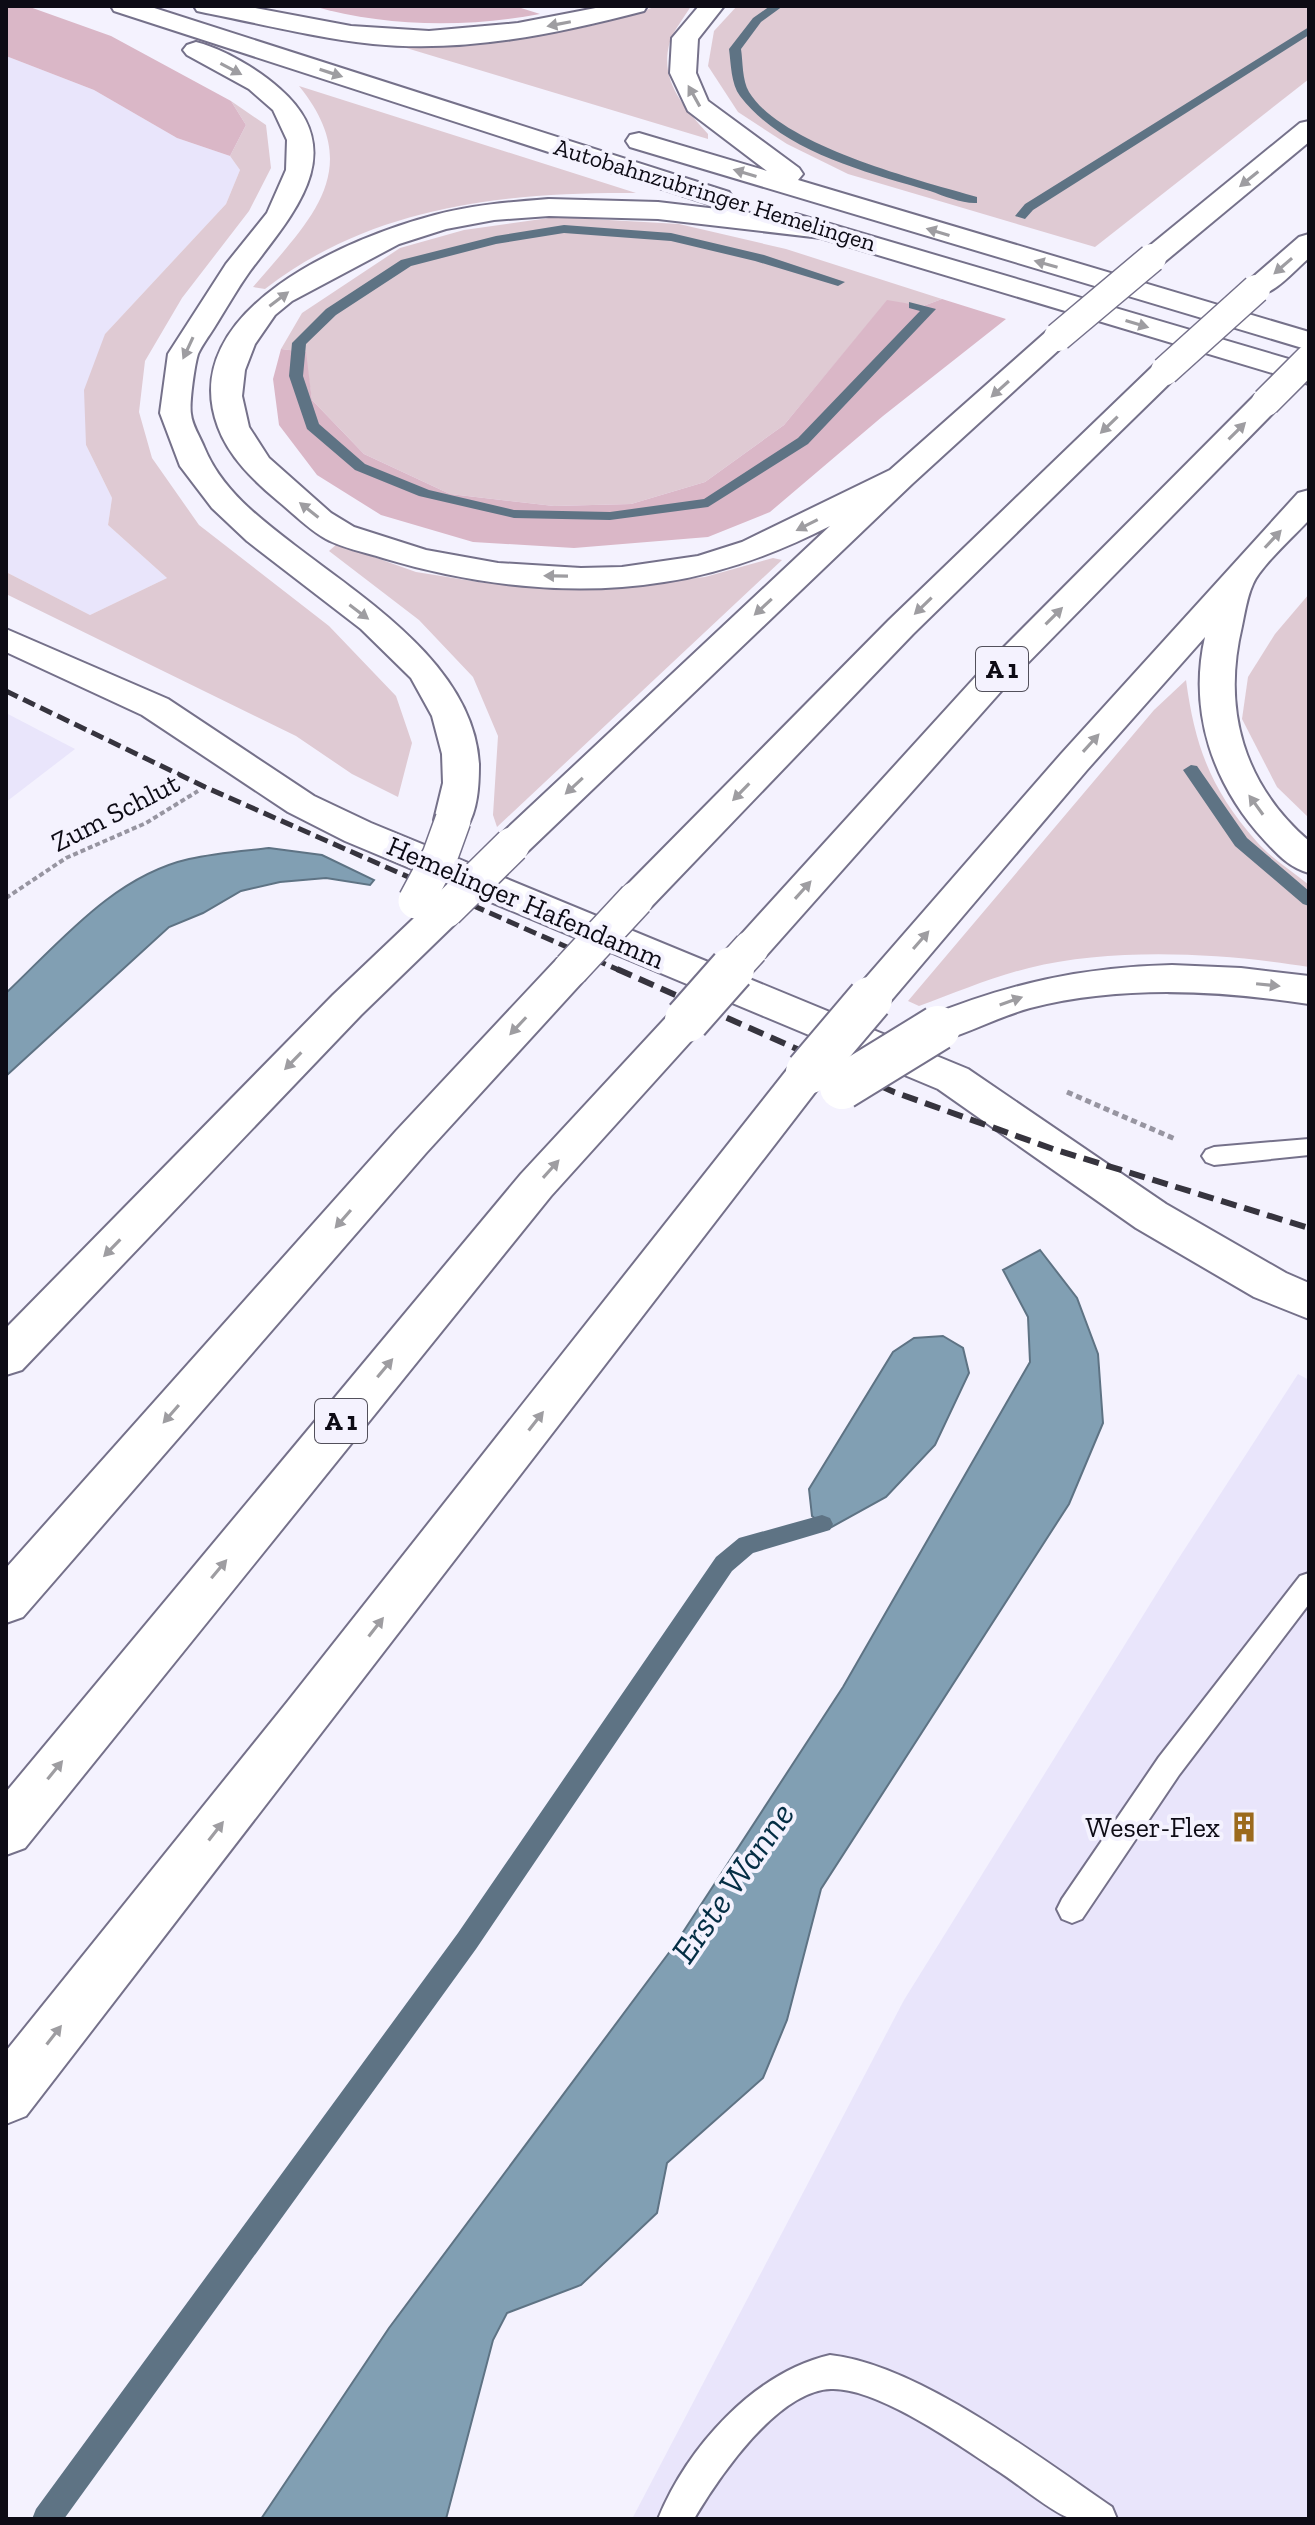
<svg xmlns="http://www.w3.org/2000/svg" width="1315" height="2525" font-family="'Zilla Slab',serif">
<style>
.built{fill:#e9e5fb}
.green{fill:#dfcad3}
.forest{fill:#dab7c7}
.water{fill:#819fb3;stroke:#5e7384;stroke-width:2}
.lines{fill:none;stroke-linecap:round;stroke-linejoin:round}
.stream{fill:#5e7384;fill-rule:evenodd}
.lane-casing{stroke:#75718a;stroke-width:4}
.secondary-casing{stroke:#75718a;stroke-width:4}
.highway-casing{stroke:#75718a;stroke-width:4}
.path-far1{stroke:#9795a1;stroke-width:4;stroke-dasharray:5 3;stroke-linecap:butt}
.path{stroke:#9795a1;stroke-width:5;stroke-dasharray:6 4;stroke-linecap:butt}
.lane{fill:#fff;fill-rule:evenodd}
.secondary{fill:#fff;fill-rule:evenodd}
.highway{fill:#fff;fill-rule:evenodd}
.rail-far1{stroke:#36343e;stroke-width:5;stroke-dasharray:13 6;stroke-linecap:butt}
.rail{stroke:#36343e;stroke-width:6;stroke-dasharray:16 8;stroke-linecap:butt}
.highway-bridge-far2-casing{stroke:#75718a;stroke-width:31;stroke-linecap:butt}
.highway-bridge-far1-casing{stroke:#75718a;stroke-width:38;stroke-linecap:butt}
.highway-bridge-casing{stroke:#75718a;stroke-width:48;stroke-linecap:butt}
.highway-bridge-far2{stroke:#fff;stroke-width:28}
.highway-bridge-far1{stroke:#fff;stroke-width:35}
.highway-bridge{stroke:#fff;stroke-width:44}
.oneway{fill:#9e9da1}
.labels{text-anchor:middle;stroke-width:8;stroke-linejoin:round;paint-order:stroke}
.far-street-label{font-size:24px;fill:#0d0b15;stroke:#f4f2fe}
.shield{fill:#f4f2fe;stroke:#52505b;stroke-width:2}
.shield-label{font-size:26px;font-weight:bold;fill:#0d0b15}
.street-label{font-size:28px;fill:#0d0b15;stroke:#f4f2fe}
.poi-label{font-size:28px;fill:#0d0b15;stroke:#f4f2fe;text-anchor:end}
.near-water-label{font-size:36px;font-style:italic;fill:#042e44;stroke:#f4f2fe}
</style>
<rect width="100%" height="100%" fill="#f4f2fe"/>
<!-- built -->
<g class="built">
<polygon points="6,56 94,90 177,138 230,156 240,170 226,204 105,334 86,445 112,498 108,525 167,578 90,615 6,572"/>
<polygon points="6,713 75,749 6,802"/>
<polygon points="1298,1374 1309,1380 1309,2519 632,2519 904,2000 1175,1564"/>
</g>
<!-- green -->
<g class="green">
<path d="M657,6H691C684,18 672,32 669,45C660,82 685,108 708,134V139L393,44C484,43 572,38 657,6Z"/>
<polygon points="737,6 1309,6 1309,79 1095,247 848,174 787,144 738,112 708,66 714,31"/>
<path d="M299,86L636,193C504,192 372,206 265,289L253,287C310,220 367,170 299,86Z"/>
<polygon points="231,101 266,125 271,168 249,211 182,298 145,361 139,412 152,458 199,525 329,626 396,696 412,743 398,797 352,774 296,736 6,594 6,572 90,615 167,578 108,525 112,498 86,445 84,390 105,334 226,204 240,170 230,156 246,125"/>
<polygon points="556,217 679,224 786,249 942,299 923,306 887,301 784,425 705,482 631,504 554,506 450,494 364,454 312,400 305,352 281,349 302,313 400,248 464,230"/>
<polygon points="337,544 416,572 485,583 593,589 705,577 773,558 782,560 497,827 493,815 498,736 473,677 419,620 329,551"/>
<polygon points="1309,594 1309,818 1277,787 1242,719 1248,677 1275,634"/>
<path d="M1186,680C1195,747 1211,790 1257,842C1271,858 1292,871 1309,885V967C1224,953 1113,947 1029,968C992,977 955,993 919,1006L908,1001L1154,710Z"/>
</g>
<!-- forest -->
<g class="forest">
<polygon points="6,6 27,6 111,36 231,101 246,125 230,156 177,138 94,90 6,56"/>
<path d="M313,6H497L521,8L540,14C466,28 385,27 313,6Z"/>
<polygon points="942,299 1006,319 883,416 770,512 708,537 574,548 473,542 381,515 317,475 279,425 273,379 281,349 306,352 312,400 364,454 450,494 554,506 631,504 705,482 784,425 887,300 923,306"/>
</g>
<!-- water -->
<g class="water">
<path d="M269,848L322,855L374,880L370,885L326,878L280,882L241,891L203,913L169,927L6,1076V993C60,942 114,876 189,859C215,853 243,851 269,848Z"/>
<polygon points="1040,1250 1077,1298 1098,1354 1103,1423 1069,1504 821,1889 787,2020 763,2078 667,2163 657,2213 581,2285 507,2313 493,2340 446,2519 261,2519 389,2328 674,1946 843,1687 1030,1362 1028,1317 1003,1270"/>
<polygon points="943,1336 963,1348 969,1373 935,1445 886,1497 828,1529 812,1516 809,1489 893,1352 914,1338"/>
</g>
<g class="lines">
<!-- stream -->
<g class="stream">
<path d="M770,6H783L761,22L741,49C743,62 742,80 749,92C782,146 918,180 977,197V203C963,204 944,196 930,191C866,172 783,152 740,96C731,84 731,64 729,49L753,18Z"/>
<polygon points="1309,27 1309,35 1033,210 1025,219 1015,216 1025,204"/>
<polygon points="564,225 671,233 764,255 845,282 838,286 755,261 671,241 564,233 496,244 411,266 336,315 306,344 303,376 319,424 365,464 429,490 514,510 610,512 704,499 798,438 920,311 909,308 909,302 936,309 808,444 708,507 610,520 514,518 419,496 355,470 307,429 289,376 292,343 326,309 401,260 496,236"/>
<polygon points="1191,765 1197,766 1247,838 1309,891 1309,906 1303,904 1235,846 1183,770"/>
<polygon points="822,1515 830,1518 833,1524 830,1530 753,1553 732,1571 476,1949 64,2519 32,2519 36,2509 458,1933 716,1557 739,1538"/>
</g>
<!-- lane casing -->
<g class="lane-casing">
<g id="lane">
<polygon points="1309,1139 1309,1155 1214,1165 1206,1162 1202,1156 1206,1150 1214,1147"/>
<polygon points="1309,1573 1309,1604 1179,1775 1082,1919 1072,1923 1062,1919 1057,1909 1062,1899 1159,1757 1300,1576"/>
<path d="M830,2355C917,2364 1039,2457 1112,2507L1117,2519C1103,2519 1082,2523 1069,2518C1050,2511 1017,2483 998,2471C959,2445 877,2387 831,2389C777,2391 719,2477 694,2519H658C687,2448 753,2373 830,2355Z"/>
</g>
</g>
<!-- secondary casing -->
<g class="secondary-casing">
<polygon id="secondary" points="6,629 168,699 314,796 371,823 968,1069 1166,1204 1286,1273 1309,1283 1309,1319 1254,1297 1136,1228 938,1089 345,841 288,812 142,715 6,652"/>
</g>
<!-- highway casing -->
<g class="highway-casing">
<g id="highway">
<polygon points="111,6 148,6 729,192 733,198 729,204 719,206 709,204 114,11"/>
<path d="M194,6H244L351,26L429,31L518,23L606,6H647L644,11C556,34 465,53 373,44C317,38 262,24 206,13L197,11Z"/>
<polygon points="699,6 724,6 698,39 696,73 708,101 799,168 803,174 798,180 1309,332 1309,350 630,147 626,141 630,135 639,133 767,171 688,111 670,73 672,38"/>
<path d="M196,42C224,49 259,70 280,89C352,152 292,215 250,271C237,289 226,309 214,328C209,336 202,345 198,354C195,363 189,403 191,414C192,425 200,437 204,447C221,489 259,518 293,544C363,598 474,666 479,764C479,785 478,810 466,829L453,832L440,829L434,820L443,783L442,754L432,716L411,678L361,629L247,541L212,508L180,466L160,413L168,354L226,264L267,213L286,170L287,140L273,110L249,89L187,55L183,50L187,45Z"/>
<polygon points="1309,121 1309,142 1162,264 1152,267 1142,264 1138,258 1142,252 1300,123"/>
<path d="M549,199L658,202L785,217L796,214L1309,365V384L821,238L658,219L549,216L494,220L446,229L399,244L292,301L275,315L255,344L245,370L242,396L249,427L269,458L331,513L354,527L426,550L498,563L581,568L622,567L698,556L742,542L890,470L1047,331L1058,328L1069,331L1073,337L912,484L525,854L512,857L499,854L493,845L499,836L830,526C777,553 723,573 664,582C571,597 473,585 383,558C364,552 343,548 326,539C308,529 294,514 278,501C254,481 229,457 218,427C174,310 350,237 435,215C472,205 511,202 549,199Z"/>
<path d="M1309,234V258C1291,273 1271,301 1246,295L1241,289L1246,283L1299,237Z"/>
<polygon points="1165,362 1176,365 1180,371 1176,377 913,634 650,908 636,912 622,908 617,899 622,890 889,620 1154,365"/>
<polygon points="1266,393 1277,395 1281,402 1277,409 1012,679 765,957 751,961 737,957 731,948 737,939 988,663 1255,395"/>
<path d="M1309,490V520C1295,535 1260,567 1253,584C1247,597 1245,612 1242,626C1222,709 1243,784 1309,841V873C1290,868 1278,855 1265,841C1213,785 1188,712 1205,637L1087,770L884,1009L870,1013L856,1009L850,999L856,989L1061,754L1298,493Z"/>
<polygon points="446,897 460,901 465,910 460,919 361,1015 22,1370 6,1375 6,1328 333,995 432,901"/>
<polygon points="571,955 585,959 591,969 585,979 426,1153 23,1617 6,1623 6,1568 396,1131 557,959"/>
<path d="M1172,965L1241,968L1309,976V1004C1217,990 1121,985 1030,1008C998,1017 969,1033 938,1042L924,1038L918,1028L924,1018C1008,984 1081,967 1172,965Z"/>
<polygon points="687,1006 701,1010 707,1020 701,1030 551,1196 25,1848 6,1855 6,1792 521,1174 673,1010"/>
<polygon points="808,1057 823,1062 829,1072 823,1082 26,2116 6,2124 6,2051 288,1701 793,1062"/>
</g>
</g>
<!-- path-far1 -->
<polyline class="path-far1" points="6,898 66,858 146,823 198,791"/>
<!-- path -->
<polyline class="path" points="1067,1092 1175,1139"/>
<!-- lane -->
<use href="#lane" class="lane"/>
<!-- secondary -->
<use href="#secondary" class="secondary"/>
<!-- highway -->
<use href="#highway" class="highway"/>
<!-- rail-far1 -->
<polyline class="rail-far1" points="6,691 205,787 621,971"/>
<!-- rail -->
<polyline class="rail" points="617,969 894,1092 1053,1149 1309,1228"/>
<!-- highway-bridge-far2 casing -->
<g class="highway-bridge-far2-casing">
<g id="highway-bridge-far2">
<polyline points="1058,337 1152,258"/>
<polyline points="1165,371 1256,289"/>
<polyline points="1266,402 1309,359"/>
</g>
</g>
<!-- highway-bridge-far1 casing -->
<g class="highway-bridge-far1-casing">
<g id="highway-bridge-far1">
<polyline points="416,901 440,856 453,820"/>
<polyline points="446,910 512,845"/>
<polyline points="571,969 636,899"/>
<polyline points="730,971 751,948"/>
</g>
</g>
<!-- highway-bridge casing -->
<g class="highway-bridge-casing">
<g id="highway-bridge">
<polyline points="687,1020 732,969"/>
<polyline points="808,1072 870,999"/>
<polyline points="842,1087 938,1028"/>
</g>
</g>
<!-- highway-bridge-far2 -->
<use href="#highway-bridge-far2" class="highway-bridge-far2"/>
<!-- highway-bridge-far1 -->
<use href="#highway-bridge-far1" class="highway-bridge-far1"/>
<!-- highway-bridge -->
<use href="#highway-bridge" class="highway-bridge"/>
</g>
<!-- one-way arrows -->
<defs><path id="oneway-solid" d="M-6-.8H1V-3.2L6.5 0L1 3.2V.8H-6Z" transform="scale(2)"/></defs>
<g class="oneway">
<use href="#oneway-solid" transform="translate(559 24) rotate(169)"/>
<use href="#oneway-solid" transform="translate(231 69) rotate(28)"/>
<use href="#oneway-solid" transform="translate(331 73) rotate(18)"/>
<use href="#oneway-solid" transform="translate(694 96) rotate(-119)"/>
<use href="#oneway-solid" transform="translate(745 173) rotate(-163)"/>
<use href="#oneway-solid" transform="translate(1249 179) rotate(141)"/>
<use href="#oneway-solid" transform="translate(938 232) rotate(-163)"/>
<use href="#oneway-solid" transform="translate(1046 264) rotate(-164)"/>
<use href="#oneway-solid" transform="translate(1283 266) rotate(139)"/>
<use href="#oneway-solid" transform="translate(279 299) rotate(-37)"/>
<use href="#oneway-solid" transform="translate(1137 324) rotate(17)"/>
<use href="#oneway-solid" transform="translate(188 348) rotate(115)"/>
<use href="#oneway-solid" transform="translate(1000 389) rotate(138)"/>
<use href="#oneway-solid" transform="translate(1109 425) rotate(136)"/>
<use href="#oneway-solid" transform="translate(1237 431) rotate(-45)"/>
<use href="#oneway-solid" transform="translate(309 510) rotate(-142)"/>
<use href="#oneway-solid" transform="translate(807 525) rotate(153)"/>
<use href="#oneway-solid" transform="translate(1273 539) rotate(-47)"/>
<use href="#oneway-solid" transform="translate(556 576) rotate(-179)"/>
<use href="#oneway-solid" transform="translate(923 606) rotate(136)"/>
<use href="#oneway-solid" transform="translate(763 607) rotate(137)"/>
<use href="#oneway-solid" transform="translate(359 612) rotate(37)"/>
<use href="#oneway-solid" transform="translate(1054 616) rotate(-45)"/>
<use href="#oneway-solid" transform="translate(1091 743) rotate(-48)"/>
<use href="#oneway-solid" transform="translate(574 786) rotate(137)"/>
<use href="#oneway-solid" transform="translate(741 792) rotate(134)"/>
<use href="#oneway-solid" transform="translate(1256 805) rotate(-126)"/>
<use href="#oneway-solid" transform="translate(803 890) rotate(-48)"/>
<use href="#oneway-solid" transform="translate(921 940) rotate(-49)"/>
<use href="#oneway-solid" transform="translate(1268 985) rotate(6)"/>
<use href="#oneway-solid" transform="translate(1011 1001) rotate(-19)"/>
<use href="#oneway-solid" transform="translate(518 1026) rotate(133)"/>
<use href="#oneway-solid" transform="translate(293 1061) rotate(134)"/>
<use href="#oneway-solid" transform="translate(551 1169) rotate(-48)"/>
<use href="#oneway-solid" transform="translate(343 1219) rotate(131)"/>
<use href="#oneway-solid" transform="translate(112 1248) rotate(134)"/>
<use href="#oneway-solid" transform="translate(385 1368) rotate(-50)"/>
<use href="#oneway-solid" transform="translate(171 1414) rotate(131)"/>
<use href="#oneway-solid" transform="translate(536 1421) rotate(-52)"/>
<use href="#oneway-solid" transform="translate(219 1569) rotate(-50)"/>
<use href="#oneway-solid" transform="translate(376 1627) rotate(-52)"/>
<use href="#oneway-solid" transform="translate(55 1770) rotate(-51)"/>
<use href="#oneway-solid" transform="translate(216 1831) rotate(-52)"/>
<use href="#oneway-solid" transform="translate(54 2035) rotate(-52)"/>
</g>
<!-- icons -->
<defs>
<g id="building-bare" transform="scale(2.4)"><path d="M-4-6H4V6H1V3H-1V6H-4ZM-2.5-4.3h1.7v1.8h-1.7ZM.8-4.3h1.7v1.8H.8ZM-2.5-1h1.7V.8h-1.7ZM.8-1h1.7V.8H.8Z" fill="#9b6a1d" stroke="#f4f2fe" stroke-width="2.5" paint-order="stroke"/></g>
</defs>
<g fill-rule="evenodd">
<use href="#building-bare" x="1244" y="1827"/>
</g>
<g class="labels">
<!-- far-street labels -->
<g class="far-street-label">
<text transform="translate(715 195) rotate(17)" y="8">Autobahnzubringer Hemelingen</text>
</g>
<!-- shield labels -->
<g class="shield">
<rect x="976" y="647" width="52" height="44" rx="6"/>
<rect x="315" y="1399" width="52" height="44" rx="6"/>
</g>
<g class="shield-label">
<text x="1002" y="678">A 1</text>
<text x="341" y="1430">A 1</text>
</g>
<!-- street labels -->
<g class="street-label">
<text transform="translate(115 812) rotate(-27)" y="10">Zum Schlut</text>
<text transform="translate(526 902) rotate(23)" y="10">Hemelinger Hafendamm</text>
</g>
<!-- poi labels -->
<g class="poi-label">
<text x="1220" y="1837">Weser-Flex</text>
</g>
<!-- near-water labels -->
<g class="near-water-label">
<text transform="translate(732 1882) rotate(-55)" y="13">Erste Wanne</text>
</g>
</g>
<!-- border -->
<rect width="1315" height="2525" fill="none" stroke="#0d0b15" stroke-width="16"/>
</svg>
